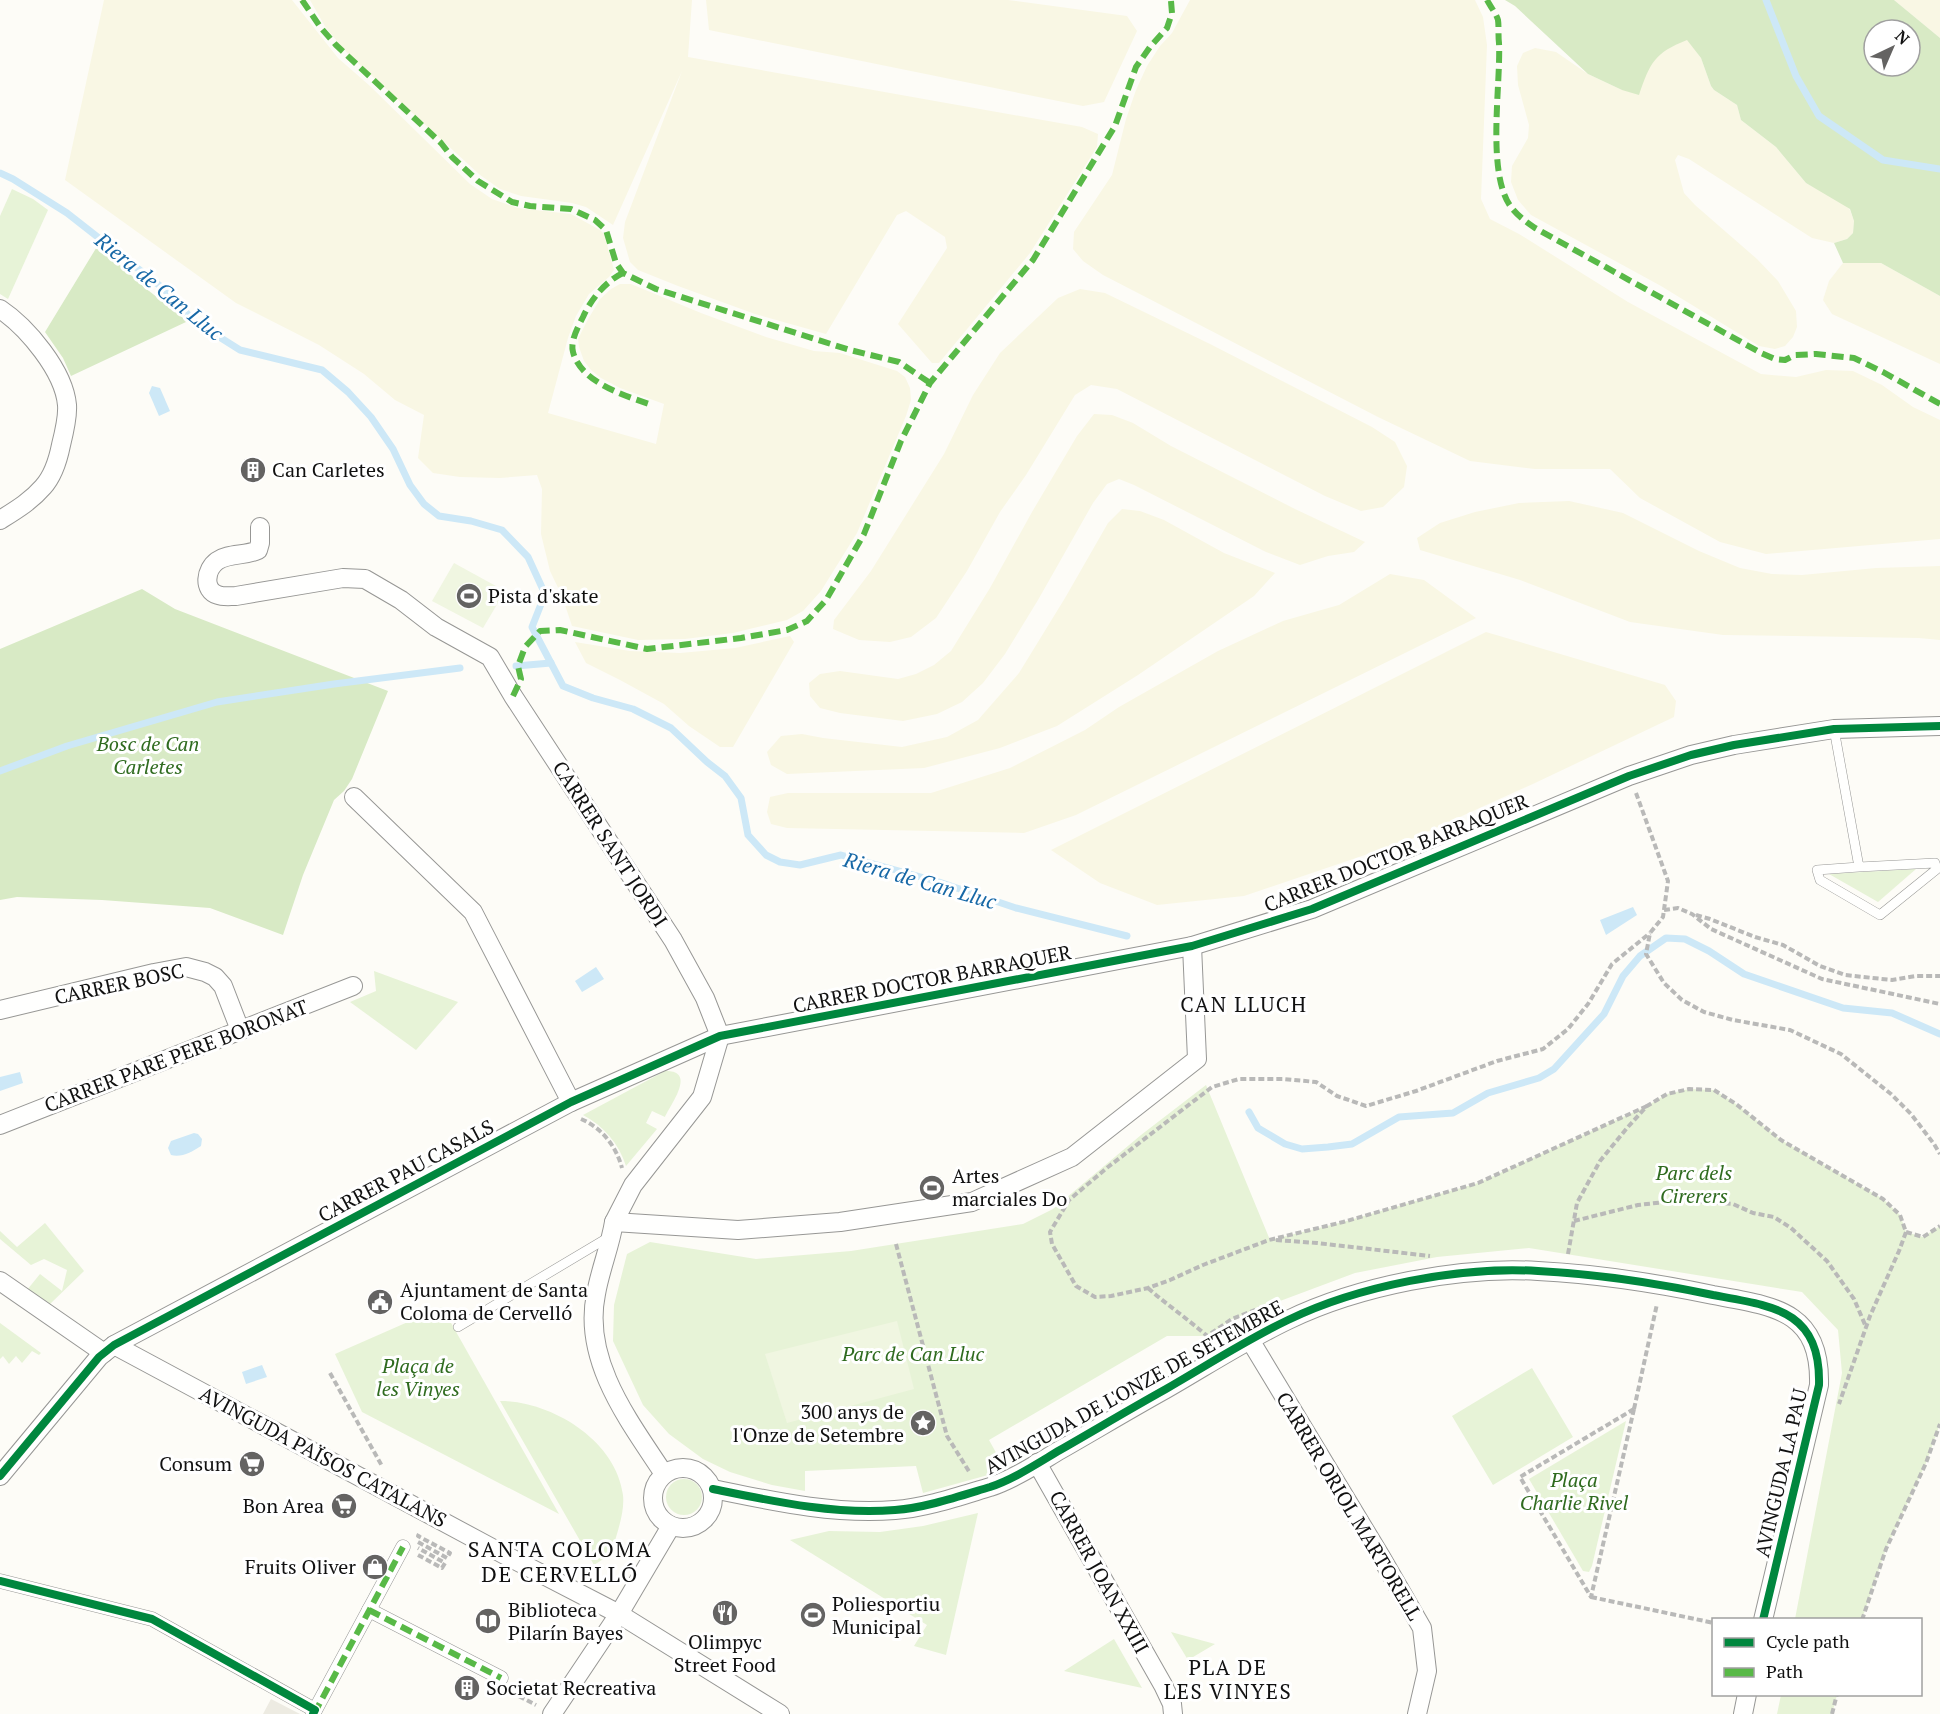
<svg xmlns="http://www.w3.org/2000/svg" width="1940" height="1714" font-family="'PT Serif',serif">
<style>
.farmland{fill:#f9f7e4}
.green{fill:#e7f3d7}
.forest{fill:#d8eac5;fill-rule:evenodd}
.pitch{fill:#f0f6e1}
.plaza{fill:#edebe2}
.water{fill:#cde8f7}
.lines{fill:none;stroke-linecap:round;stroke-linejoin:round}
.stream{stroke:#cde8f7;stroke-width:7}
.service-casing{stroke:#979795;stroke-width:10}
.pedestrian-casing{stroke:#979795;stroke-width:15}
.minor-casing{stroke:#979795;stroke-width:20}
.path{stroke:#b9b9b8;stroke-width:4;stroke-dasharray:6 3;stroke-linecap:butt}
.service{stroke:#fffffe;stroke-width:9}
.pedestrian{stroke:#fffffe;stroke-width:14}
.minor{stroke:#fffffe;stroke-width:18}
.quiet{stroke:#58b947;stroke-width:6;stroke-dasharray:12 6;stroke-linecap:butt}
.cycleway-casing{stroke:#fff;stroke-width:11}
.cycleway{stroke:#00873e;stroke-width:8}
.labels{text-anchor:middle;stroke-width:6;stroke-linejoin:round;paint-order:stroke}
.poi-label{font-size:20px;fill:#111;stroke:#fff;text-anchor:start}
.park-label{font-size:20px;font-style:italic;fill:#2f6b1f;stroke:#fff}
.street-label{font-size:20px;fill:#111;stroke:#fff}
.water-label{font-size:21px;font-style:italic;fill:#1768a6;stroke:#fff}
.neighbourhood-label{font-size:21px;letter-spacing:1.5px;fill:#111;stroke:#fff}
.quarter-label{font-size:22px;letter-spacing:1.5px;fill:#111;stroke:#fff}
</style>
<rect width="100%" height="100%" fill="#fdfcf7"/>
<!-- farmland -->
<g class="farmland">
<polygon points="104,0 292,0 338,58 370,86 470,184 492,199 518,208 571,214 600,230 604,234 614,270 609,277 589,294 576,316 568,338 548,413 656,444 664,404 620,388 601,378 591,370 584,361 579,347 578,339 587,321 600,299 611,289 620,284 631,284 701,313 766,337 814,351 840,353 897,371 905,377 910,388 911,400 906,416 857,533 821,591 803,611 787,620 733,633 685,639 638,640 572,626 562,596 550,571 541,534 542,489 537,475 500,478 460,477 433,473 418,458 424,415 395,400 364,374 319,345 236,303 65,180"/>
<polygon points="310,0 692,0 688,57 1082,127 1098,134 1097,147 1030,253 939,363 932,363 898,324 947,248 945,237 906,211 897,215 826,334 755,314 678,286 638,270 630,262 623,238 625,222 682,71 613,225 586,207 572,203 521,196 500,189 480,175 348,54 326,28"/>
<polygon points="706,0 1008,0 1127,16 1137,31 1104,102 1083,106 709,30"/>
<polygon points="1190,0 1475,0 1483,17 1487,45 1481,199 1490,219 1519,234 1628,302 1761,374 1796,377 1826,370 1853,371 1882,385 1913,407 1940,420 1940,539 1766,554 1720,542 1640,498 1610,469 1535,469 1470,461 1378,417 1103,275 1083,261 1073,249 1074,232 1112,175 1126,119 1136,90 1147,66 1160,46 1172,33"/>
<polygon points="1894,0 1940,0 1940,38 1929,29"/>
<polygon points="1687,39 1701,58 1711,86 1714,90 1737,105 1741,120 1776,147 1806,183 1845,204 1850,210 1854,221 1853,233 1847,239 1834,243 1812,238 1689,159 1678,155 1675,160 1684,193 1695,205 1757,259 1778,281 1796,311 1797,327 1793,337 1785,346 1775,349 1759,346 1661,286 1531,215 1518,200 1511,182 1512,166 1528,138 1529,125 1518,85 1517,66 1523,53 1535,48 1556,52 1588,74 1622,90 1647,69 1662,51"/>
<polygon points="1843,263 1881,263 1940,296 1940,364 1832,314 1823,300 1829,281"/>
<polygon points="1080,289 1105,293 1210,344 1372,427 1395,442 1407,466 1404,487 1383,507 1361,511 1325,496 1117,389 1091,385 1075,395 1026,475 1000,512 967,571 936,618 911,637 890,642 859,640 833,629 834,620 871,571 944,454 973,395 1000,353 1058,298"/>
<polygon points="1094,414 1112,415 1133,423 1171,446 1295,509 1365,542 1354,552 1328,556 1300,565 1266,552 1134,485 1119,479 1107,484 1093,503 1038,600 1005,654 983,683 962,702 937,714 903,721 840,713 820,708 810,696 809,683 820,674 840,671 898,679 916,674 934,665 951,651 990,588 1032,512 1077,436"/>
<polygon points="1569,501 1623,513 1699,551 1740,568 1772,574 1802,575 1876,568 1940,566 1940,640 1919,638 1723,635 1630,622 1520,580 1420,550 1417,538 1440,523 1475,512 1519,503"/>
<polygon points="1122,509 1140,511 1164,520 1224,553 1275,573 1254,596 1138,675 1057,726 1000,748 924,768 787,774 771,765 767,752 781,736 802,734 823,738 902,747 947,737 978,720 1019,673 1065,598 1108,523"/>
<polygon points="1390,574 1424,580 1476,618 1076,815 1024,833 787,828 771,824 767,812 770,797 788,793 931,793 1010,768 1085,730 1119,707 1218,651 1283,621 1339,605"/>
<polygon points="1486,632 1665,685 1676,701 1674,717 1535,783 1409,840 1244,896 1157,905 1100,883 1051,850"/>
<polygon points="790,636 794,642 733,747 720,747 689,726 664,704 620,680 586,663 575,642 630,651 680,653 735,648"/>
</g>
<!-- green -->
<g class="green">
<polygon points="12,189 33,199 48,210 8,299 0,294 0,216"/>
<polygon points="1916,869 1878,902 1829,874"/>
<polygon points="374,971 458,1002 416,1050 350,1002 376,991"/>
<path d="M665,1071C697,1070 671,1104 665,1117L652,1111L646,1123L657,1129L626,1166C619,1144 604,1126 583,1115Z"/>
<polygon points="1206,1085 1270,1240 1343,1222 1478,1183 1647,1106 1667,1094 1689,1089 1714,1090 1736,1104 1781,1140 1883,1199 1900,1215 1906,1232 1923,1237 1940,1226 1940,1424 1926,1463 1886,1549 1862,1619 1795,1619 1842,1373 1838,1330 1802,1292 1529,1248 1437,1257 1355,1273 1232,1319 1207,1336 1167,1336 989,1440 1004,1467 988,1475 923,1493 916,1466 805,1471 805,1491 772,1485 730,1472 703,1459 669,1434 643,1405 613,1341 614,1305 627,1254 650,1242 756,1259 851,1251 1023,1224 1053,1209 1141,1135"/>
<polygon points="45,1223 84,1271 49,1305 27,1290 40,1274 62,1291 67,1270 44,1259 31,1265 0,1239 0,1231 17,1247"/>
<polygon points="442,1307 559,1514 362,1412 335,1354"/>
<polygon points="0,1323 41,1353 39,1355 32,1351 22,1363 16,1356 9,1364 3,1356 0,1359"/>
<polygon points="1532,1368 1573,1437 1493,1485 1452,1416"/>
<path d="M500,1401C551,1401 616,1440 623,1495C625,1513 616,1536 611,1554L594,1565Z"/>
<polygon points="1626,1421 1592,1566 1589,1572 1583,1571 1529,1479"/>
<circle cx="684" cy="1497" r="18"/>
<polygon points="978,1513 946,1655 914,1646 927,1625 790,1540 829,1531 880,1532 923,1526"/>
<polygon points="1171,1632 1215,1644 1188,1660"/>
<polygon points="1114,1639 1142,1688 1064,1671"/>
<polygon points="1781,1695 1781,1694 1837,1695 1832,1714 1777,1714"/>
</g>
<!-- forest -->
<g class="forest">
<path d="M1505,0H1894L1940,38V296L1881,263H1843L1834,243L1847,239L1853,233L1854,221L1850,209L1806,183L1776,147L1741,120L1737,105L1714,90L1711,86L1701,58L1687,40C1654,53 1650,63 1639,95L1622,90L1588,74L1515,6ZM1874,30H1910V66H1874Z"/>
<polygon points="98,245 144,287 182,317 186,322 71,376 63,358 45,332"/>
<polygon points="142,589 175,609 388,691 352,779 344,791 334,800 303,875 283,935 210,908 102,900 17,897 0,900 0,649"/>
</g>
<!-- pitch -->
<g class="pitch">
<polygon points="454,563 505,591 483,628 432,601"/>
<polygon points="897,1321 914,1389 787,1423 765,1354"/>
</g>
<!-- plaza -->
<polygon class="plaza" points="271,1699 300,1714 263,1714"/>
<!-- water -->
<g class="water">
<polygon points="152,386 160,388 170,411 159,416 149,393"/>
<polygon points="1633,907 1637,915 1606,935 1600,920"/>
<polygon points="596,967 604,979 582,992 575,981"/>
<polygon points="20,1072 23,1083 0,1091 0,1077"/>
<path d="M194,1133L198,1134L202,1139L201,1146C192,1152 181,1158 171,1155L168,1148L171,1141Z"/>
<polygon points="262,1365 267,1377 246,1384 242,1372"/>
</g>
<g class="lines">
<!-- stream -->
<g class="stream">
<polyline points="1766,0 1796,76 1819,116 1883,160 1940,169"/>
<polyline points="0,173 13,179 67,213 164,289 194,321 240,350 322,370 348,392 371,417 393,449 410,485 424,504 439,516 471,521 502,530 528,557 545,594 532,627 563,686 593,698 633,709 671,728 707,762 725,776 741,798 748,835 766,855 780,862 800,865 841,855 939,882 1016,908 1127,936"/>
<polyline points="516,666 551,663"/>
<polyline points="0,771 67,746 217,702 334,684 460,668"/>
<polyline points="1249,1112 1258,1128 1285,1144 1302,1149 1328,1147 1352,1144 1399,1117 1453,1113 1488,1093 1539,1078 1554,1069 1604,1014 1623,976 1640,956 1666,938 1685,939 1709,951 1744,974 1843,1008 1892,1013 1940,1034"/>
</g>
<!-- service casing -->
<g class="service-casing">
<g id="service">
<polyline points="1834,729 1859,867 1817,870 1820,880 1880,915 1937,869 1935,863 1859,867"/>
<polyline points="458,1327 609,1237"/>
</g>
</g>
<!-- pedestrian casing -->
<g class="pedestrian-casing">
<g id="pedestrian">
<polyline points="0,1581 152,1619 315,1710"/>
<polyline points="369,1610 501,1678"/>
<polyline points="313,1714 403,1547"/>
</g>
</g>
<!-- minor casing -->
<g class="minor-casing">
<g id="minor">
<path d="M0,309C27,327 64,371 67,405C68,417 64,433 61,445C58,460 53,476 43,487C31,501 16,510 0,520"/>
<path d="M260,527V543L258,550C246,556 228,553 217,561C206,569 202,590 218,595C223,597 230,596 236,596L343,578L365,579L401,600L436,627L490,657L513,696L673,940L705,998L720,1036"/>
<polyline points="354,797 473,912 571,1102"/>
<polyline points="0,1010 154,973 186,967 205,972 215,977 223,986 240,1030"/>
<polyline points="720,1036 702,1097 633,1185 614,1222 738,1230 840,1222 972,1202 1072,1157 1197,1059 1192,946"/>
<polyline points="0,1125 353,986"/>
<path d="M614,1222C610,1247 600,1270 596,1294C582,1361 630,1422 664,1474"/>
<polyline points="0,1281 104,1353"/>
<polyline points="1250,1340 1381,1557 1422,1628 1427,1671 1417,1714"/>
<polyline points="114,1345 505,1555 619,1614 780,1714"/>
<polyline points="1037,1463 1163,1685 1172,1704 1173,1714"/>
<circle cx="683" cy="1498" r="30"/>
<polyline points="0,1476 99,1357 114,1345 571,1102 720,1036 1192,946 1312,909 1629,776 1691,755 1734,745 1834,729 1940,726"/>
<path d="M713,1489C772,1501 834,1515 895,1510C925,1508 960,1496 990,1487C1014,1479 1038,1463 1060,1450C1095,1430 1130,1409 1166,1389C1206,1366 1246,1340 1288,1320C1358,1286 1460,1266 1538,1271C1597,1274 1656,1283 1713,1295C1773,1306 1821,1310 1819,1385L1763,1620"/>
<polyline points="552,1714 619,1614 671,1526"/>
<polyline points="1743,1714 1747,1694"/>
</g>
</g>
<!-- path -->
<g class="path">
<polyline points="1636,793 1668,881 1663,917 1650,933 1646,954 1664,983 1682,1000 1704,1012 1733,1020 1790,1030 1841,1054 1891,1094 1911,1114 1934,1144 1940,1154"/>
<polyline points="1664,910 1678,908 1692,914 1711,929 1822,979 1940,1004"/>
<polyline points="1696,915 1710,919 1755,937 1783,945 1820,966 1845,975 1892,980 1916,976 1940,976"/>
<polyline points="1647,1106 1478,1183 1343,1222 1269,1240 1203,1265 1170,1280 1148,1288 1111,1296 1095,1297 1076,1286 1052,1244 1050,1232 1069,1200 1108,1167 1212,1087 1239,1079 1283,1079 1316,1082 1337,1096 1366,1106 1416,1091 1497,1061 1543,1049 1568,1029 1588,1004 1612,964 1650,933"/>
<path d="M581,1119C602,1128 616,1146 622,1168"/>
<polyline points="1574,1221 1638,1205 1683,1200 1733,1204 1753,1213 1774,1217 1791,1228 1827,1261 1854,1299 1866,1327"/>
<polyline points="1906,1232 1923,1237 1940,1226"/>
<polyline points="1276,1240 1317,1243 1430,1256"/>
<polyline points="896,1244 947,1436 970,1473"/>
<polyline points="1568,1254 1577,1203 1600,1161 1627,1128 1647,1106 1667,1094 1689,1089 1714,1090 1736,1104 1781,1140 1883,1199 1900,1215 1906,1232 1899,1251 1870,1316 1839,1404"/>
<path d="M1148,1288C1167,1305 1188,1319 1207,1336L1232,1319L1278,1301"/>
<polyline points="330,1373 382,1466"/>
<polygon points="1634,1409 1591,1597 1520,1477"/>
<polyline points="1634,1409 1657,1304"/>
<polyline points="418,1542 447,1558 450,1553 418,1536 419,1534"/>
<polyline points="418,1555 442,1568 445,1563 418,1548"/>
<polyline points="1591,1597 1714,1623"/>
<polyline points="1862,1620 1886,1549 1926,1463 1940,1424"/>
<polyline points="511,1692 536,1705"/>
<polyline points="1832,1714 1837,1694"/>
</g>
<!-- service -->
<use href="#service" class="service"/>
<!-- pedestrian -->
<use href="#pedestrian" class="pedestrian"/>
<!-- minor -->
<use href="#minor" class="minor"/>
<!-- quiet -->
<g class="quiet">
<polyline points="302,0 321,28 336,45 441,143 452,157 478,181 512,202 530,206 571,209 595,220 606,230 616,263 623,273 656,289 850,350 899,362 930,383"/>
<path d="M1487,0C1490,6 1496,13 1498,20C1499,27 1498,36 1499,43C1501,85 1486,173 1511,207C1517,215 1526,222 1535,228L1761,353L1775,359L1785,360L1795,355L1816,354L1854,358L1883,372L1940,404"/>
<path d="M623,273C606,281 591,299 583,317C578,327 570,341 573,352C581,383 626,396 652,405"/>
<polyline points="513,696 521,679 518,666 525,647 540,631 560,630 647,649 741,638 787,630 807,621 826,600 864,534 901,441 930,383 1033,260 1115,126 1136,67 1150,47 1167,28 1172,13 1171,1"/>
<polyline points="369,1610 501,1678"/>
<polyline points="314,1714 403,1547"/>
</g>
<!-- cycleway casing -->
<g class="cycleway-casing">
<g id="cycleway">
<polyline points="0,1476 99,1357 114,1345 571,1102 720,1036 1192,946 1312,909 1629,776 1691,755 1734,745 1834,729 1940,726"/>
<path d="M713,1489C772,1501 834,1515 895,1510C925,1508 960,1496 990,1487C1014,1479 1038,1463 1060,1450C1095,1430 1130,1409 1166,1389C1206,1366 1246,1340 1288,1320C1358,1286 1460,1266 1538,1271C1597,1274 1656,1283 1713,1295C1773,1306 1821,1310 1819,1385L1763,1620"/>
<polyline points="0,1581 152,1619 315,1710 313,1714"/>
</g>
</g>
<!-- cycleway -->
<use href="#cycleway" class="cycleway"/>
</g>
<!-- icons -->
<defs>
<g id="building-disc" transform="scale(1.35)"><circle r="9.5" fill="#646362" stroke="#fff"/><path d="M-4-6H4V6H1V3H-1V6H-4ZM-2.5-4.3h1.7v1.8h-1.7ZM.8-4.3h1.7v1.8H.8ZM-2.5-1h1.7V.8h-1.7ZM.8-1h1.7V.8H.8Z" fill="#fff"/></g>
<g id="stadium-disc" transform="scale(1.35)"><circle r="9.5" fill="#646362" stroke="#fff"/><path d="M0-5a6.5 5 0 1 0 0 10a6.5 5 0 1 0 0-10ZM-3.5-1.8h7v3.6h-7Z" fill="#fff"/></g>
<g id="civic-disc" transform="scale(1.35)"><circle r="9.5" fill="#646362" stroke="#fff"/><path d="M-.6-6.5H3V-4.5H.6V-3L4-1V1h2V6H-6V1h2V-1L-.6-3ZM-1.2 2.5V6h2.4V2.5Z" fill="#fff"/></g>
<g id="sight-disc" transform="scale(1.35)"><circle r="9.5" fill="#646362" stroke="#fff"/><path d="M0-6L1.8-2.2L6-1.7L2.9 1.2L3.7 5.4L0 3.3L-3.7 5.4L-2.9 1.2L-6-1.7L-1.8-2.2Z" fill="#fff"/></g>
<g id="supermarket-disc" transform="scale(1.35)"><circle r="9.5" fill="#646362" stroke="#fff"/><path d="M-6-5.5h2.5l.6 2H6L4.5 2H-2.5L-4.4-4H-6ZM-1.5 3.2a1.3 1.3 0 1 0 .1 0ZM3 3.2a1.3 1.3 0 1 0 .1 0Z" fill="#fff"/></g>
<g id="shop-disc" transform="scale(1.35)"><circle r="9.5" fill="#646362" stroke="#fff"/><path d="M-5-2.5h2.3a2.7 3.5 0 0 1 5.4 0H5L5.5 6h-11ZM-1.5-2.5h3a1.5 2.3 0 0 0-3 0Z" fill="#fff"/></g>
<g id="restaurant-disc" transform="scale(1.35)"><circle r="9.5" fill="#646362" stroke="#fff"/><path d="M-5-6h1v4h1v-4h1v4h1v-4h1v5L-1.5 .5V6h-2V.5L-5-1ZM5-6V6H3V1.5H1.5Q1.5-4 5-6Z" fill="#fff"/></g>
<g id="library-disc" transform="scale(1.35)"><circle r="9.5" fill="#646362" stroke="#fff"/><path d="M-6-4Q-3-5.5-.7-3.5V5Q-3 3-6 4ZM6-4Q3-5.5 .7-3.5V5Q3 3 6 4Z" fill="#fff"/></g>
</defs>
<g fill-rule="evenodd">
<use href="#building-disc" x="253" y="470"/>
<use href="#stadium-disc" x="469" y="596"/>
<use href="#stadium-disc" x="932" y="1188"/>
<use href="#civic-disc" x="380" y="1302"/>
<use href="#sight-disc" x="923" y="1423"/>
<use href="#supermarket-disc" x="252" y="1464"/>
<use href="#supermarket-disc" x="344" y="1506"/>
<use href="#shop-disc" x="375" y="1567"/>
<use href="#restaurant-disc" x="725" y="1613"/>
<use href="#stadium-disc" x="813" y="1615"/>
<use href="#library-disc" x="488" y="1621"/>
<use href="#building-disc" x="467" y="1688"/>
</g>
<g class="labels">
<!-- poi labels -->
<g class="poi-label">
<text x="272" y="477">Can Carletes</text>
<text x="488" y="603">Pista d'skate</text>
<text x="952" y="1183">Artes<tspan x="952" dy="23">marciales Do</tspan></text>
<text x="400" y="1297">Ajuntament de Santa<tspan x="400" dy="23">Coloma de Cervelló</tspan></text>
<text x="904" y="1419" text-anchor="end">300 anys de<tspan x="904" dy="23">l'Onze de Setembre</tspan></text>
<text x="232" y="1471" text-anchor="end">Consum</text>
<text x="324" y="1513" text-anchor="end">Bon Area</text>
<text x="356" y="1574" text-anchor="end">Fruits Oliver</text>
<text x="832" y="1611">Poliesportiu<tspan x="832" dy="23">Municipal</tspan></text>
<text x="508" y="1617">Biblioteca<tspan x="508" dy="23">Pilarín Bayes</tspan></text>
<text x="725" y="1649" text-anchor="middle">Olimpyc<tspan x="725" dy="23">Street Food</tspan></text>
<text x="486" y="1695">Societat Recreativa</text>
</g>
<!-- park labels -->
<g class="park-label">
<text x="148" y="751">Bosc de Can<tspan x="148" dy="23">Carletes</tspan></text>
<text x="1694" y="1180">Parc dels<tspan x="1694" dy="23">Cirerers</tspan></text>
<text x="913" y="1361">Parc de Can Lluc</text>
<text x="418" y="1373">Plaça de<tspan x="418" dy="23">les Vinyes</tspan></text>
<text x="1574" y="1487">Plaça<tspan x="1574" dy="23">Charlie Rivel</tspan></text>
</g>
<!-- street labels -->
<g class="street-label">
<text transform="translate(610 844) rotate(57)" y="7">CARRER SANT JORDI</text>
<text transform="translate(1396 853) rotate(-22)" y="7">CARRER DOCTOR BARRAQUER</text>
<text transform="translate(932 979) rotate(-11)" y="7">CARRER DOCTOR BARRAQUER</text>
<text transform="translate(119 984) rotate(-12)" y="7">CARRER BOSC</text>
<text transform="translate(176 1056) rotate(-21)" y="7">CARRER PARE PERE BORONAT</text>
<text transform="translate(406 1171) rotate(-28)" y="7">CARRER PAU CASALS</text>
<text transform="translate(1134 1387) rotate(-29)" y="7">AVINGUDA DE L'ONZE DE SETEMBRE</text>
<text transform="translate(323 1457) rotate(28)" y="7">AVINGUDA PAÏSOS CATALANS</text>
<text transform="translate(1781 1473) rotate(-77)" y="7">AVINGUDA LA PAU</text>
<text transform="translate(1349 1506) rotate(59)" y="7">CARRER ORIOL MARTORELL</text>
<text transform="translate(1099 1572) rotate(61)" y="7">CARRER JOAN XXIII</text>
</g>
<!-- water labels -->
<g class="water-label">
<text transform="translate(159 287) rotate(39)" y="7">Riera de Can Lluc</text>
<text transform="translate(920 881) rotate(16)" y="7">Riera de Can Lluc</text>
</g>
<!-- neighbourhood labels -->
<g class="neighbourhood-label">
<text x="1244" y="1012">CAN LLUCH</text>
<text x="1228" y="1675">PLA DE<tspan x="1228" dy="24">LES VINYES</tspan></text>
</g>
<!-- quarter labels -->
<g class="quarter-label">
<text x="560" y="1557">SANTA COLOMA<tspan x="560" dy="25">DE CERVELLÓ</tspan></text>
</g>
</g>
<!-- legend -->
<rect x="1712" y="1618" width="210" height="78" fill="#ffffff" stroke="#a0a0a0" stroke-width="1.5"/>
<rect x="1724" y="1638" width="30" height="9" fill="#00873e" stroke="#a0a0a0" stroke-width="1.5"/>
<text x="1766" y="1648" font-size="18" fill="#111111">Cycle path</text>
<rect x="1724" y="1668" width="30" height="9" fill="#58b947" stroke="#a0a0a0" stroke-width="1.5"/>
<text x="1766" y="1678" font-size="18" fill="#111111">Path</text>
<!-- north arrow -->
<g transform="translate(1892 48) rotate(44)"><circle r="28" fill="#ffffff" stroke="#a0a0a0" stroke-width="1.5"/>
<path d="M0-4.5L10 22L0 15L-10 22Z" fill="#646362"/>
<text y="-9" font-size="16" font-weight="bold" text-anchor="middle" fill="#111111">N</text>
</g>
</svg>
